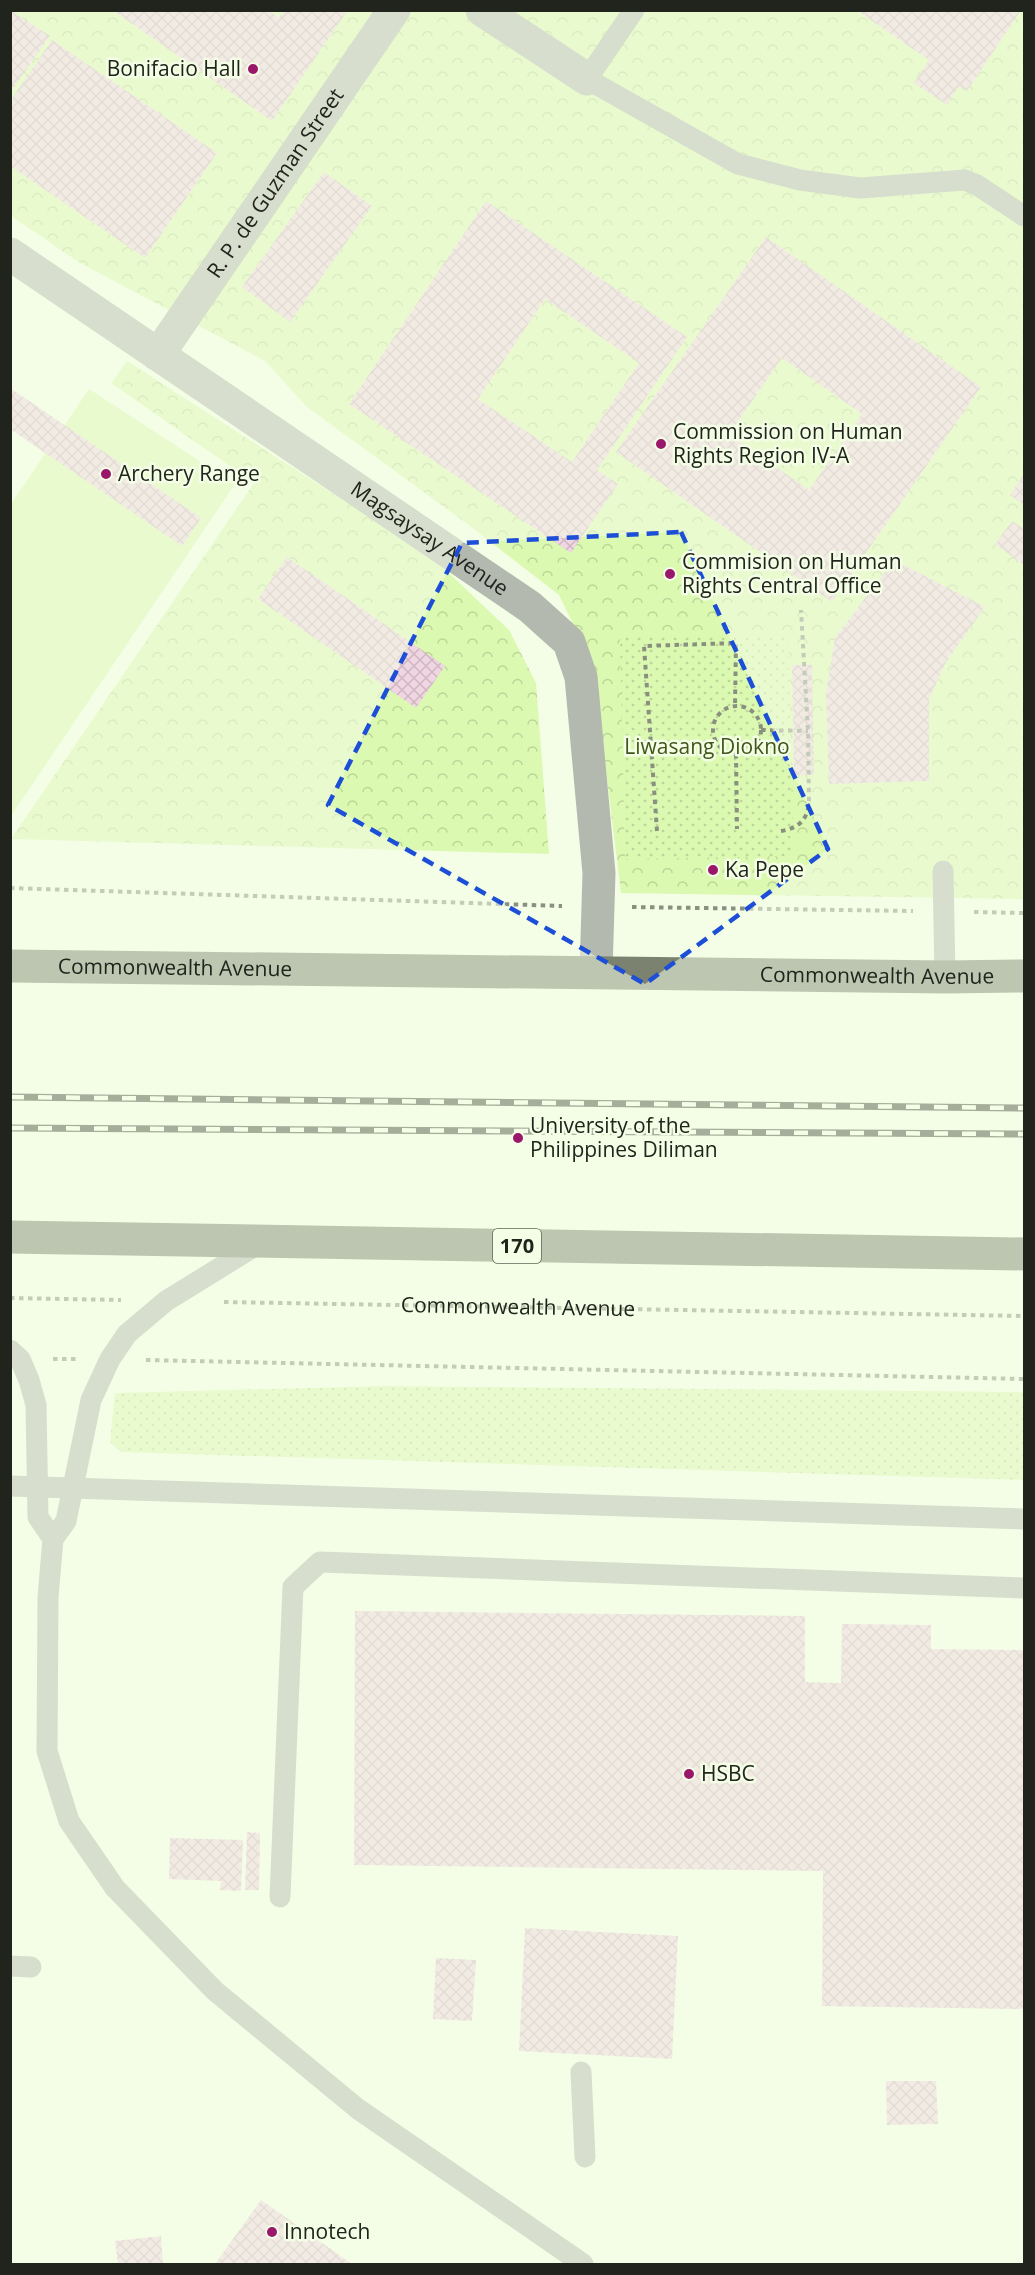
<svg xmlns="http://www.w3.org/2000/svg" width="1035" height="2275" font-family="'Open Sans',sans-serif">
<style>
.forest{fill:url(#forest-crowns)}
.park{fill:url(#park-dots)}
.pitch{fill:#dbf9b1}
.building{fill:url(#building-cross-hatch);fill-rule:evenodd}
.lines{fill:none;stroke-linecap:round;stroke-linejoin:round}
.path{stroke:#899080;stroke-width:4;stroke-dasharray:4.5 4.5;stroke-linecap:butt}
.lane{stroke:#b4b9af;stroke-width:21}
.street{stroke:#b4b9af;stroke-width:33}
.primary{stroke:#7b8370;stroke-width:33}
.rail-casing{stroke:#484c41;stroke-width:7}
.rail{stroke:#f4fee6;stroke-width:4.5;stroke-dasharray:14;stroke-linecap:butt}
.marked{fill:none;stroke:#1d4ed8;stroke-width:4.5;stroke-dasharray:12 8;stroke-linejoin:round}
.poi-dot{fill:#9a186c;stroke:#f4fee6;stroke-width:2}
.labels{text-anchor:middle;stroke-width:5;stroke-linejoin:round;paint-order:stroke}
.shield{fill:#f4fee6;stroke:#606559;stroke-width:1.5}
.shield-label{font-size:20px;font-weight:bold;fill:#21241c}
.poi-label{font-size:21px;fill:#21241c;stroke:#f4fee6;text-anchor:start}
.street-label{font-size:21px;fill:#21241c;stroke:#f4fee6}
.park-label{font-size:21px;fill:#415619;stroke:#f4fee6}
</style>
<defs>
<pattern id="forest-crowns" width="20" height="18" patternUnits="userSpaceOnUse" patternTransform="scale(1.5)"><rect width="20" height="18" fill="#dbf9b1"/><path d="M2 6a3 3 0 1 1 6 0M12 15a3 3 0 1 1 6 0" fill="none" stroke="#bcd598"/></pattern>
<pattern id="park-dots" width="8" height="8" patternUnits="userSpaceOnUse" patternTransform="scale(1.5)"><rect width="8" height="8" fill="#dbf9b1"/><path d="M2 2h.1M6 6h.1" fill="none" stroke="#bcd598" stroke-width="1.8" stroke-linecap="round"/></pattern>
<pattern id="building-cross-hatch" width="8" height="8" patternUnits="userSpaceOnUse" patternTransform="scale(1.5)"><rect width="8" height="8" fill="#f0d5e2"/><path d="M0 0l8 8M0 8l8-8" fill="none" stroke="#ceb7c1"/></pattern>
</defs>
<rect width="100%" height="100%" fill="#f4fee6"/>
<!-- forest -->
<g class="forest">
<polygon points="10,11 1024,11 1024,899 621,893 593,665 559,595 466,523 307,407 265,361 80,263 11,216"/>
<polygon points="127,361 433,558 509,630 536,683 549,854 11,839 254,483 111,383"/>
</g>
<!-- park -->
<g class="park">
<polygon points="788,634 793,856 625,859 620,637"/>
<polygon points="384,1386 1024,1392 1024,1480 121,1452 110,1442 115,1393"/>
</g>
<!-- pitch -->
<polygon class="pitch" points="89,389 235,484 11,816 11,504"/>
<!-- building -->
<g class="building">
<polygon points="10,10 50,36 10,93"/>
<polygon points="112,10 268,10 279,18 283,10 348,10 272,121"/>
<polygon points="856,10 1021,10 967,91 959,86 947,105 914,83 929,60"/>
<polygon points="52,40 217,153 145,258 10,166 10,101"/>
<polygon points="324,172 372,206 290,322 242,287"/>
<path d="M486,201L687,337L597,470L618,484L571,553L349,404ZM545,299L639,363L572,462L478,399Z"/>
<path d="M766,237L981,387L832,602L616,452ZM782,358L862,414L809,490L729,434Z"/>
<polygon points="10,388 201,518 182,546 10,429"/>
<polygon points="1024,474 1024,505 1010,495"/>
<polygon points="1012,521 1024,529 1024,565 995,544"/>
<polygon points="287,557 445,666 416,708 258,599"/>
<polygon points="894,560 985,607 946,662 929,699 929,781 829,784 826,693 835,638"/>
<polygon points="792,665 812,665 814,775 794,775"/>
<polygon points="355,1611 805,1616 805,1682 841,1683 842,1624 931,1625 931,1649 1024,1650 1024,2009 822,2006 823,1871 354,1865"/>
<polygon points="247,1832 260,1833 259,1890 245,1890"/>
<polygon points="170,1838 243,1840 241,1891 220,1890 221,1881 169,1879"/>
<polygon points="525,1928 678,1936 672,2059 519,2051"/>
<polygon points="436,1958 476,1960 472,2021 433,2019"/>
<polygon points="886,2081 936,2081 938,2124 887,2125"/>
<polygon points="261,2200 352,2264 215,2264"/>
<polygon points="161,2236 163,2264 118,2264 115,2241"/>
</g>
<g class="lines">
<!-- path -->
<g class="path">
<circle cx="737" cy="730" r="24"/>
<polyline points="761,730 808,731"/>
<polyline points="736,754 737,829"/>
<polyline points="657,831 644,646 736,643 735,706"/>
<path d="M781,831C799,828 807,820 809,803L808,731L801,610"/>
<polyline points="10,888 562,906"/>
<polyline points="632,907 913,911"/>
<polyline points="974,912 1024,913"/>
<polyline points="10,1298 121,1300"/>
<path id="s1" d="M224,1302L1024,1316"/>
<polyline points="53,1359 76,1359"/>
<polyline points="146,1360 1024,1379"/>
</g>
<!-- lane -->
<g class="lane">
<polyline points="634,10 587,79 738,164 800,180 860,188 965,180 977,185 1024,216"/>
<polyline points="943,871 945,977"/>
<polyline points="260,1243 166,1301 127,1334 110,1359 91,1400 66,1521 53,1539 48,1597 47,1751 69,1821 115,1888 215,1991 358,2109 583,2264"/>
<polyline points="10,1350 20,1359 29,1380 36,1405 38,1517 53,1539"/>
<polyline points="10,1486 1024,1519"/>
<polyline points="280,1897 293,1587 320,1562 1024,1588"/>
<polyline points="10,1966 31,1967"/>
<polyline points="581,2072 585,2157"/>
</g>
<!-- street -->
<g class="street">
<polyline points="482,10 587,79"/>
<path id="s2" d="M10,254L530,607L569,642L581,677L599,873L596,972"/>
<path id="s3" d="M158,355L394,10"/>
</g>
<!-- primary -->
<g class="primary">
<path id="s4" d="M10,966L945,977L1024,976"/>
<polyline points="10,1237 1024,1254"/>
</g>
<!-- rail casing -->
<g class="rail-casing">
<g id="rail">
<polyline points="10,1097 1024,1108"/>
<polyline points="10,1128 1024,1134"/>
</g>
</g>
<!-- rail -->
<use href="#rail" class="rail"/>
</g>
<!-- marked area -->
<path d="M0 0H1035V2275H0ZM681,532L828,849L645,984L328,805L462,543Z" fill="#f4fee6" fill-opacity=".55" fill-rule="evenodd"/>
<path class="marked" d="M681,532L828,849L645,984L328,805L462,543Z"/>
<!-- markers -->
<g class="poi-dot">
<circle cx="253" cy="69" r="6"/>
<circle cx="661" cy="444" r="6"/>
<circle cx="106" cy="474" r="6"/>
<circle cx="670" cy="574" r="6"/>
<circle cx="713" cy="870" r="6"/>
<circle cx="518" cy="1138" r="6"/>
<circle cx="689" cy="1774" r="6"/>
<circle cx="272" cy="2232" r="6"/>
</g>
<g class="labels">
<!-- shield labels -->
<rect class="shield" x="493" y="1229" width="48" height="34" rx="4.5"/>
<g class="shield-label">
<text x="517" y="1253">170</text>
</g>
<!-- poi labels -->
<g class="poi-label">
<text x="241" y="76" text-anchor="end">Bonifacio Hall</text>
<text x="673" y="439">Commission on Human<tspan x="673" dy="24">Rights Region IV-A</tspan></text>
<text x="118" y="481">Archery Range</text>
<text x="682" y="569">Commision on Human<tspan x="682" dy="24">Rights Central Office</tspan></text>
<text x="725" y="877">Ka Pepe</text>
<text x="530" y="1133">University of the<tspan x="530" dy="24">Philippines Diliman</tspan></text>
<text x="701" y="1781">HSBC</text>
<text x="284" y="2239">Innotech</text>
</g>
<!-- street labels -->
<g class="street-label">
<text dy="7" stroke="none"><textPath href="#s3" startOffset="208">R. P. de Guzman Street</textPath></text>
<text dy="7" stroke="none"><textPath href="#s2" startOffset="507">Magsaysay Avenue</textPath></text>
<text dy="7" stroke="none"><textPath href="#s4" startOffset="165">Commonwealth Avenue</textPath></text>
<text dy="7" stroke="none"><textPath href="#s4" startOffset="867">Commonwealth Avenue</textPath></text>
<text dy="7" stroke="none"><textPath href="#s1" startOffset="294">Commonwealth Avenue</textPath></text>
</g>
<!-- park labels -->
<g class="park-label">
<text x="707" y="754">Liwasang Diokno</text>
</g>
</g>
<!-- border -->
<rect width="1035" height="2275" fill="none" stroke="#21241c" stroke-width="24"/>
</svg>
